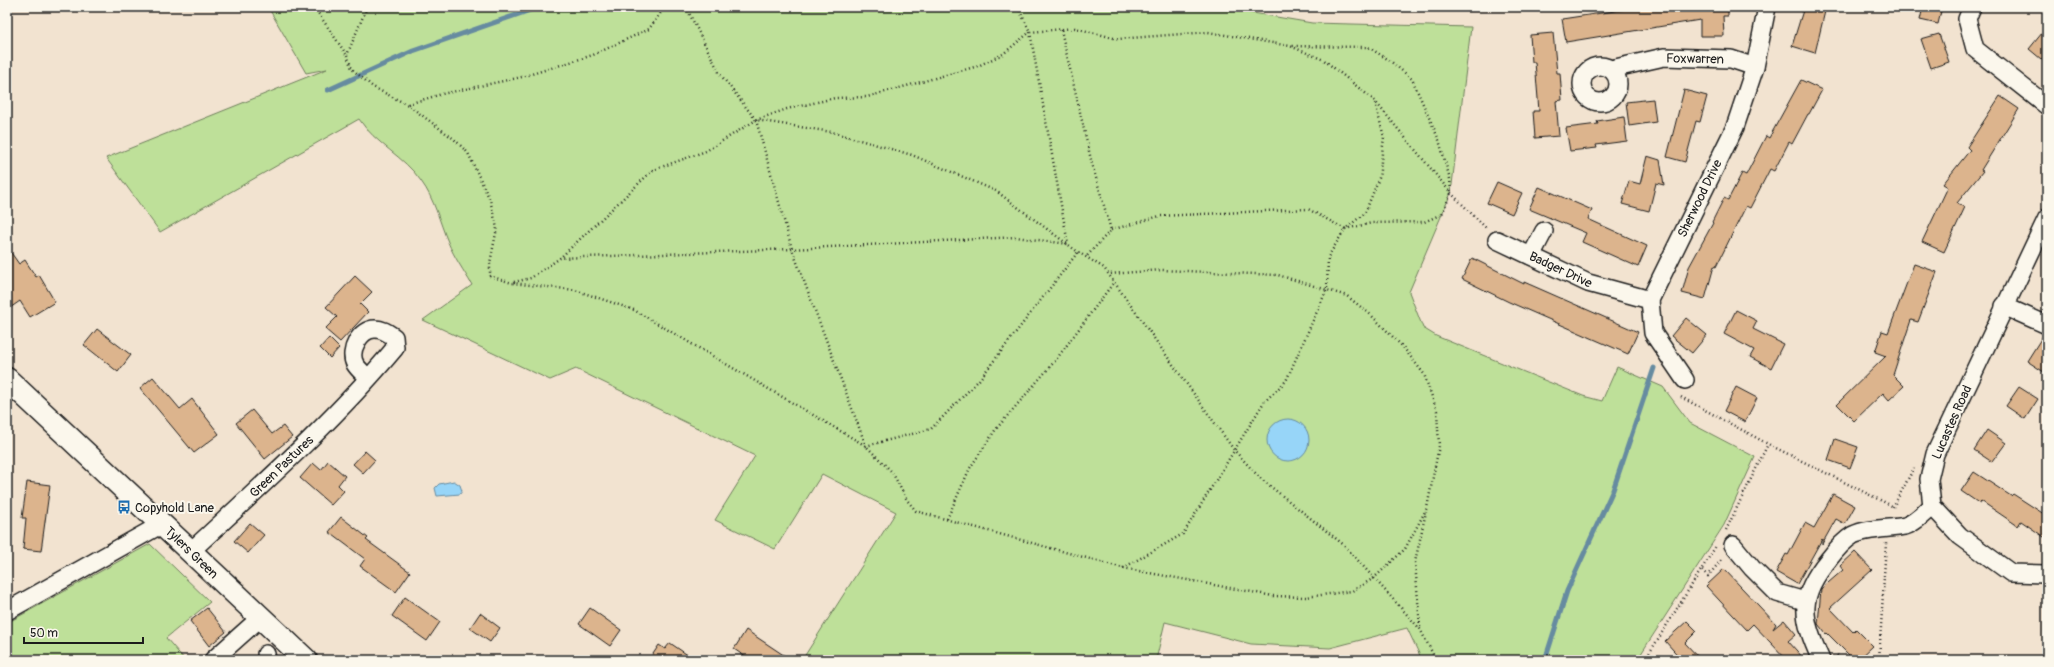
<svg xmlns="http://www.w3.org/2000/svg" width="2054" height="667" font-family="Pangolin,sans-serif">
<style>
.green{fill:#bee099;stroke:#6d7e5a}
.water{fill:#97d5f8;stroke:#668ba0}
.lines{fill:none;stroke-linecap:round;stroke-linejoin:round}
.stream{stroke:#668ba0;stroke-width:5}
.building{fill:#dcb48d;stroke:#1c1c1c}
.minor-casing{stroke:#1c1c1c;stroke-width:20}
.highway-casing{stroke:#1c1c1c;stroke-width:25}
.path{stroke:#1c1c1c;stroke-width:2.5;stroke-dasharray:1 3;stroke-linecap:butt}
.minor{stroke:#fbf7ec;stroke-width:17}
.highway{stroke:#fbf7ec;stroke-width:22}
.labels{text-anchor:middle;stroke-width:4;stroke-linejoin:round;paint-order:stroke}
.street-label{font-size:13px;fill:#1c1c1c;stroke:#fbf7ec}
.poi-label{font-size:13px;fill:#1c1c1c;stroke:#fbf7ec;text-anchor:start}
</style>
<rect width="100%" height="100%" fill="#f2e3d0"/>
<filter id="ink" filterUnits="userSpaceOnUse"><feTurbulence type="fractalNoise" baseFrequency=".025" numOctaves="2"/><feDisplacementMap in="SourceGraphic" scale="8" xChannelSelector="R" yChannelSelector="G"/><feConvolveMatrix kernelMatrix="1 2 1 2 8 2 1 2 1" color-interpolation-filters="sRGB"/></filter>
<g filter="url(#ink)">
<!-- green -->
<g class="green">
<path d="M268,7H1217L1312,23L1471,27L1451,193L1409,292L1423,328L1436,336L1583,396L1602,401L1617,367L1663,387L1690,423L1755,457L1724,525L1637,660H1422L1407,628L1330,648L1251,644L1165,622L1156,660H802L896,512L822,474L775,549L715,520L755,456L576,369L550,380L423,320L472,285C464,271 454,257 448,242C439,221 435,200 421,181C404,156 375,144 359,119L160,232L106,158L327,69L306,73Z"/>
<polygon points="150,544 210,602 166,638 185,660 7,660 7,623"/>
</g>
<!-- water -->
<g class="water">
<circle cx="1288" cy="440" r="21"/>
<polygon points="454,481 460,485 462,491 460,494 437,496 435,488 439,484"/>
</g>
<g class="lines">
<!-- stream -->
<g class="stream">
<polyline points="328,90 413,51 539,7"/>
<polyline points="1545,660 1567,591 1613,490 1654,368"/>
</g>
</g>
<!-- building -->
<g class="building">
<polygon points="1641,7 1728,8 1728,16 1723,16 1724,36 1700,36 1700,20 1566,42 1562,19"/>
<polygon points="1804,7 1826,7 1815,53 1792,46"/>
<polygon points="1923,7 1942,7 1938,24 1920,20"/>
<polygon points="2047,27 2047,64 2029,49"/>
<polygon points="1553,33 1557,73 1560,73 1562,100 1556,101 1559,136 1535,138 1533,111 1539,111 1535,62 1532,62 1530,35"/>
<polygon points="1939,34 1949,62 1931,68 1921,39"/>
<polygon points="1801,80 1822,90 1809,114 1808,114 1792,144 1789,142 1774,171 1770,169 1750,208 1746,206 1716,267 1714,266 1705,299 1682,293 1689,267 1713,223 1712,222 1724,198 1728,200 1742,173 1746,175 1766,136 1769,138"/>
<polygon points="1684,90 1707,96 1700,122 1696,121 1685,162 1667,157"/>
<polygon points="2000,96 2019,109 1981,170 1983,171 1957,203 1965,207 1944,252 1922,242 1948,187 1943,184 1970,150 1967,147"/>
<polygon points="1653,99 1656,122 1629,126 1626,102"/>
<polygon points="1624,117 1627,141 1596,145 1597,148 1570,151 1566,128 1598,124 1597,121"/>
<polygon points="1647,156 1660,160 1664,185 1656,183 1649,211 1622,204 1629,181 1640,184"/>
<polygon points="1497,182 1522,193 1512,214 1487,203"/>
<polygon points="1539,187 1592,210 1588,219 1647,246 1638,267 1582,242 1586,233 1529,209"/>
<polygon points="7,247 19,264 25,260 36,277 39,275 55,302 30,317 20,301 7,310"/>
<polygon points="1472,258 1524,284 1524,282 1638,332 1628,354 1509,302 1462,279"/>
<polygon points="1914,264 1937,272 1918,322 1911,320 1893,375 1904,386 1889,400 1883,393 1854,421 1837,404 1886,356 1875,352 1882,331 1888,333"/>
<polygon points="355,276 372,292 360,304 368,312 340,342 325,329 337,317 326,307"/>
<polygon points="1736,310 1757,321 1753,329 1783,344 1771,368 1750,357 1754,350 1724,334"/>
<polygon points="1686,318 1707,335 1692,353 1671,336"/>
<polygon points="97,329 131,355 118,372 84,345"/>
<polygon points="2044,334 2047,335 2047,374 2027,361"/>
<polygon points="329,338 339,348 330,358 320,348"/>
<polygon points="153,377 180,409 192,399 219,434 194,453 140,388"/>
<polygon points="1736,387 1757,398 1745,422 1724,411"/>
<polygon points="2019,387 2038,399 2025,419 2006,406"/>
<polygon points="252,410 272,434 283,426 292,437 265,459 236,423"/>
<polygon points="1987,430 2006,443 1992,462 1974,450"/>
<polygon points="1835,439 1858,447 1850,468 1828,460"/>
<polygon points="365,451 375,460 363,473 353,464"/>
<polygon points="328,461 345,476 338,485 344,491 331,505 300,478 313,463 321,470"/>
<polygon points="1974,472 2011,496 2013,494 2047,516 2047,539 2021,521 2018,526 1981,501 1980,504 1961,491"/>
<polygon points="27,482 50,485 41,551 23,549 26,518 22,518"/>
<polygon points="1833,494 1855,506 1845,524 1836,519 1822,544 1822,539 1797,584 1776,572 1786,554 1788,555 1805,523 1814,528"/>
<polygon points="341,517 368,538 366,540 410,572 396,592 360,566 365,559 329,532"/>
<polygon points="250,523 264,535 248,553 234,541"/>
<polygon points="1855,552 1872,570 1830,608 1853,632 1856,629 1873,646 1858,660 1854,660 1827,633 1826,634 1818,624 1821,589 1843,570 1840,566"/>
<polygon points="1724,569 1776,624 1773,629 1784,620 1796,634 1788,641 1805,660 1787,660 1753,624 1747,630 1706,586"/>
<polygon points="405,597 440,622 427,641 392,616"/>
<polygon points="207,608 226,632 209,646 190,621"/>
<polygon points="590,608 621,630 610,646 579,624"/>
<polygon points="480,613 500,628 490,642 470,628"/>
<polygon points="1687,621 1697,631 1685,643 1701,660 1682,660 1665,641"/>
<polygon points="746,630 791,660 750,660 734,649"/>
<polygon points="670,643 695,660 649,660 659,645 665,649"/>
</g>
<g class="lines">
<!-- minor casing -->
<g class="minor-casing">
<g id="minor">
<polyline points="1972,7 1967,19 1975,49 2047,106"/>
<circle cx="1600" cy="84" r="18"/>
<polyline points="1611,69 1664,57 1731,59 1755,67"/>
<polyline points="1497,240 1588,283 1650,300"/>
<polyline points="1531,256 1544,231"/>
<polyline points="2004,306 2047,325"/>
<polyline points="1685,380 1653,333 1650,300 1735,127 1755,67 1767,7"/>
<polyline points="1733,545 1752,568 1777,593 1805,601"/>
<path d="M191,551C261,486 334,421 395,348L394,337C388,333 383,329 375,329C360,329 348,351 355,364C358,369 364,374 368,378"/>
<polyline points="2045,574 2011,573 1960,536 1932,506 1929,479 1935,454 2047,218"/>
<polyline points="7,611 162,524"/>
<polyline points="266,654 267,660"/>
<polyline points="213,660 260,618"/>
<path d="M1821,660C1802,618 1797,597 1829,559C1835,551 1845,540 1853,535C1867,528 1890,529 1905,526C1915,523 1924,513 1932,506"/>
</g>
</g>
<!-- highway casing -->
<g class="highway-casing">
<polyline id="highway" points="7,379 306,660"/>
</g>
<!-- path -->
<g class="path">
<polyline points="314,7 346,54"/>
<polyline points="367,7 347,55 352,69 373,87 408,105 454,139 468,153 490,200 497,228 490,263 490,276 512,283 575,290 634,310 866,446 892,472 907,500 916,511 1123,568 1273,596 1306,597 1352,591 1374,578 1405,549 1427,508 1439,446 1437,411 1424,374 1403,347 1371,315 1347,296 1278,275 1162,270 1109,274"/>
<polyline points="686,7 720,74 756,120 832,132 912,155 996,191 1078,252 1104,268 1234,450 1260,478 1344,545 1420,629 1436,660"/>
<polyline points="1018,7 1030,32 1075,28 1118,39 1208,32 1290,46 1324,60 1374,100 1451,193 1487,229"/>
<polyline points="1061,30 1092,164 1111,230 1087,256"/>
<polyline points="408,104 442,94 522,77 593,55 649,29 665,7"/>
<polyline points="756,120 792,249 866,446 931,429 979,380 1078,252"/>
<polyline points="1111,230 1160,216 1308,209 1345,229 1365,213 1379,178 1384,137 1375,103"/>
<polyline points="514,282 531,278 560,258 792,249 1016,237 1068,244 1030,32 1003,54 978,66 867,97 835,98 787,109 756,120 706,151 653,170 560,258"/>
<polyline points="1681,397 1768,444 1894,507"/>
<polyline points="1893,507 1914,468"/>
<polyline points="947,519 970,468 996,429 1055,361 1114,282"/>
<polyline points="1726,530 1768,444"/>
<polyline points="1123,568 1183,534 1264,402 1286,381 1327,289 1328,257 1345,229 1372,223 1424,222 1442,214 1451,193 1450,179 1439,140 1412,79 1389,60 1368,47 1290,46"/>
<polyline points="1702,570 1708,576 1723,558"/>
<polyline points="1420,627 1415,562 1426,512"/>
<polyline points="1837,655 1842,660"/>
<polyline points="1645,660 1716,546"/>
<polyline points="1879,660 1886,543"/>
</g>
<!-- minor -->
<use href="#minor" class="minor"/>
<!-- highway -->
<use href="#highway" class="highway"/>
</g>
</g>
<!-- icons -->
<defs>
<g id="bus-bare" transform="scale(1.08)"><path d="M-5-6H5V4H4V6H2V4H-2V6H-4V4H-5ZM-3.5-4V0h7V-4ZM-3.5 1.2v1.5H-2V1.2ZM2 1.2v1.5H3.5V1.2Z" fill="#1f6fb2" stroke="#fbf7ec" stroke-width="2.5" paint-order="stroke"/></g>
</defs>
<g fill-rule="evenodd">
<use href="#bus-bare" x="124" y="507"/>
</g>
<g class="labels">
<!-- street labels -->
<g class="street-label">
<text transform="translate(1695 58) rotate(1)" y="5">Foxwarren</text>
<text transform="translate(1699 198) rotate(-64)" y="5">Sherwood Drive</text>
<text transform="translate(1561 269) rotate(25)" y="5">Badger Drive</text>
<text transform="translate(1951 422) rotate(-66)" y="5">Lucastes Road</text>
<text transform="translate(281 466) rotate(-44)" y="5">Green Pastures</text>
<text transform="translate(192 552) rotate(44)" y="5">Tylers Green</text>
</g>
<!-- poi labels -->
<g class="poi-label">
<text x="135" y="512">Copyhold Lane</text>
</g>
</g>
<!-- margin -->
<rect width="2054" height="667" fill="none" stroke="#fbf7ec" stroke-width="24"/>
<rect x="12" y="12" width="2030" height="643" fill="none" stroke="#1c1c1c" stroke-width="1.5" filter="url(#ink)"/>
<!-- scale -->
<path d="M24 637v6h119v-6" fill="none" stroke="#1c1c1c" stroke-width="2"/>
<text x="30" y="637" font-size="12" fill="#1c1c1c" stroke="#fbf7ec" stroke-width="3" paint-order="stroke">50 m</text>
</svg>
